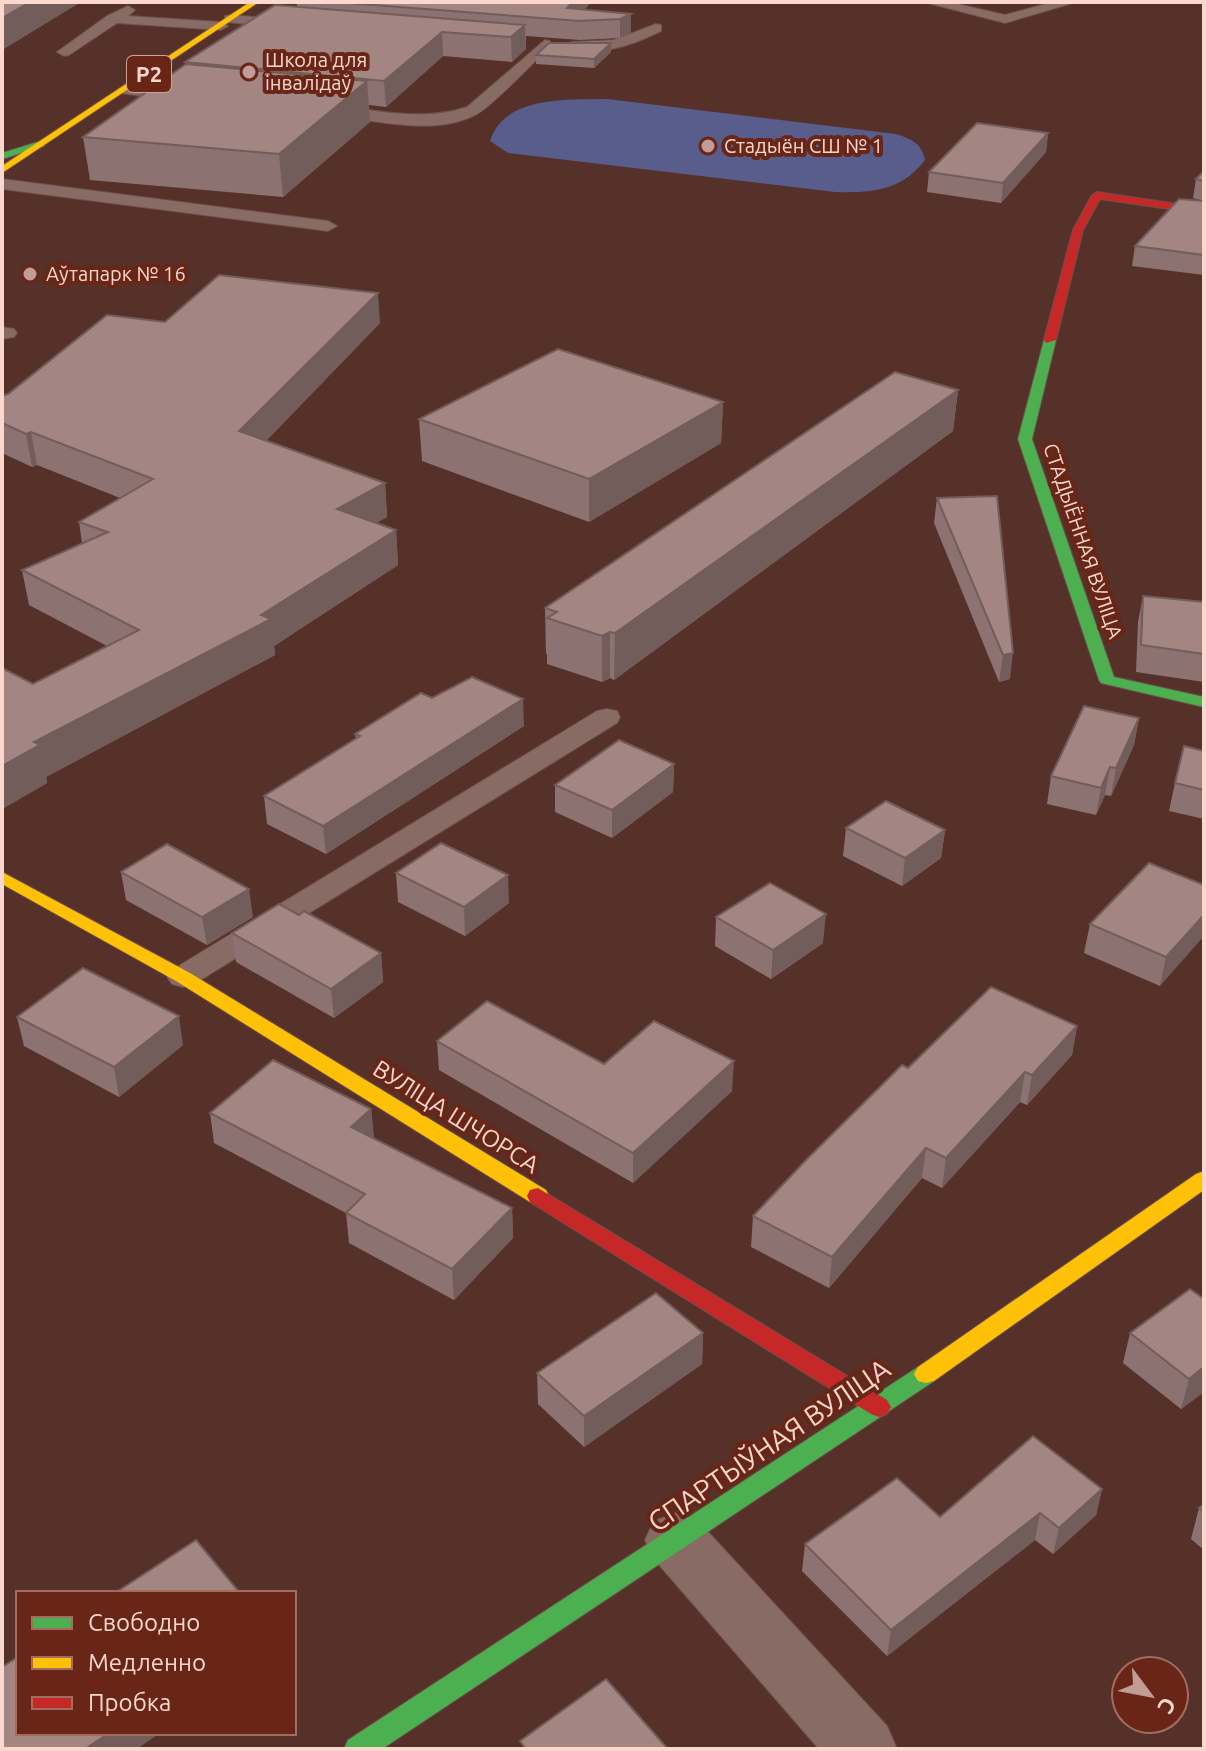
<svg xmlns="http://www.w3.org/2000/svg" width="1206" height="1751" font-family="Ubuntu,sans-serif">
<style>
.green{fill:#595d8b}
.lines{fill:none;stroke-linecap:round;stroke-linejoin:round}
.lane-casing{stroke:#6e4f4a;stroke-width:2}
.street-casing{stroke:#6e4f4a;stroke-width:2}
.fast-casing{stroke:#6e4f4a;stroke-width:2}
.slow-casing{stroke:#6e4f4a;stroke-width:2}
.jam-casing{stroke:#6e4f4a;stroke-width:2}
.lane{fill:#896b65;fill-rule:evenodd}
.street{fill:#896b65;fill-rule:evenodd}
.fast{fill:#4caf50;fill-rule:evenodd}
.slow{fill:#ffc107;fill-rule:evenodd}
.jam{fill:#c62828;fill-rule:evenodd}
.wall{fill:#8c7270}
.shaded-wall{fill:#725d5b}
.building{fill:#a38582;stroke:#725d5b;stroke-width:2}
.poi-dot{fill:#c19d95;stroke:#692516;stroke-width:3}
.labels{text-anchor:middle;stroke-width:8;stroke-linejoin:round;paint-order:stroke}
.far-poi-label{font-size:20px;fill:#fad7cf;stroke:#692516;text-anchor:start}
.far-street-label{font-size:20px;fill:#fad7cf;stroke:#692516}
.shield{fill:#692516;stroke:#cea298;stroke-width:2}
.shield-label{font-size:22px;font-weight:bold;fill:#fad7cf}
.street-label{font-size:24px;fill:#fad7cf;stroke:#692516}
.near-street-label{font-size:28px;fill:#fad7cf;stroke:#692516}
</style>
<rect width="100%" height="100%" fill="#563129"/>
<!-- green -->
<path class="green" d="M607,99L896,134C911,139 922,143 925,160C901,191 872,193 835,192L508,153L490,141C505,95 567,100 607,99Z"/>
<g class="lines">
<!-- lane casing -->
<g class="lane-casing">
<g id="lane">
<polygon points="924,2 949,2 1005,15 1053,2 1076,2 1005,23"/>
<polygon points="128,6 135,10 128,16 221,22 228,26 221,30 117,23 69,55 64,56 57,52 107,16"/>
<polygon points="230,15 292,20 299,24 292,28 225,22 225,16"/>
<path d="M656,24L661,25V31C631,46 600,56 566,49L564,46L571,42L614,40Z"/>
<path d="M545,40L550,41V47C530,65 498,101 477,114C435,137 374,120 330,115L322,110L330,105C375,110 422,122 467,107Z"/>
<polygon points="125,85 187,92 195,97 187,102 120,93 117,90"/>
<polygon points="2,179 328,221 337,226 328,231 2,189"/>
<polygon points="2,327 14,329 17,333 14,337 2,339"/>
<polygon points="607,709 617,711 620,717 617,723 194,984 183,987 172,984 167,977 172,970 597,711"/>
</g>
</g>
<!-- street casing -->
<g class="street-casing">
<polygon id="street" points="676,1513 698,1521 887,1726 897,1749 819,1749 654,1559 645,1540 654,1521"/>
</g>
<!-- fast casing -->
<g class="fast-casing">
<g id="fast">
<polygon points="41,141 44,142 44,146 2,159 2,153"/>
<polygon points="1050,336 1056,340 1032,439 1114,677 1204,697 1204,707 1101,683 1099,680 1018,439 1044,340"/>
<polygon points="926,1365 934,1367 938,1374 934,1381 382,1749 344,1749 348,1740 918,1367"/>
</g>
</g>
<!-- slow casing -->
<g class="slow-casing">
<g id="slow">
<polygon points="250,2 259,2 2,173 2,166"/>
<polygon points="2,872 190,973 546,1190 549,1196 546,1202 538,1204 530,1202 176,981 2,884"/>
<polygon points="1204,1171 1204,1190 934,1381 926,1383 918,1381 914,1374 918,1367 1196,1174"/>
</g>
</g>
<!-- jam casing -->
<g class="jam-casing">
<g id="jam">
<polygon points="1097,192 1204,208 1204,214 1100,199 1083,230 1056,340 1046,343 1044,340 1073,230 1092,195"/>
<polygon points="538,1188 887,1400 891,1407 887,1414 879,1417 871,1414 530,1202 527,1196 530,1190"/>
</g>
</g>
<!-- lane -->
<use href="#lane" class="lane"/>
<!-- street -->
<use href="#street" class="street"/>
<!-- fast -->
<use href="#fast" class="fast"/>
<!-- slow -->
<use href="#slow" class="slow"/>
<!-- jam -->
<use href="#jam" class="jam"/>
</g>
<!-- wall -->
<g class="wall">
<polygon points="297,2 591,2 584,10 631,14 631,32 620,38 580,40 526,36 526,49 512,62 443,56 386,107 369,105 370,122 283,197 90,180 83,137 185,65 185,62 297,7"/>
<polygon points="611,43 611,52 594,68 536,64 536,55"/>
<polygon points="1048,133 1046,152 1001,203 927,192 929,172"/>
<polygon points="1204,171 1204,201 1193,198 1196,179"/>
<polygon points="1204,201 1204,275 1132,266 1135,246"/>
<polygon points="165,322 380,323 266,441 385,483 387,517 376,523 396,530 398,565 274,646 275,655 46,777 47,783 2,809 2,668 33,684 107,646 29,605 22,570 82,543 79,522 120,498 37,465 32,467 2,453 2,396"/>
<polygon points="958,390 953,431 614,680 610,678 602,682 547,664 547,654 546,654 545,608"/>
<polygon points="723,402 721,443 589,522 422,461 419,419"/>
<polygon points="997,496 1010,679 999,682 934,523 937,498"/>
<polygon points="1143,596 1204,602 1204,682 1136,672 1138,622"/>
<polygon points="432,698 524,726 326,854 267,824 264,796 356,739 355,734"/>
<polygon points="1139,718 1134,745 1111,796 1105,795 1096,815 1047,804 1051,776"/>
<polygon points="1204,751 1204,819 1169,811 1175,783"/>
<polygon points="674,764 673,792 612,838 555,812 555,785"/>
<polygon points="846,828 945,830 941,858 902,886 843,856"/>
<polygon points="121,872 253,917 207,945 126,900"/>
<polygon points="396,873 509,903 465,936 398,902"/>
<polygon points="1204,885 1160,986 1084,953 1090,924"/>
<polygon points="716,917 823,943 771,979 715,946"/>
<polygon points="232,933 381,953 383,982 334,1018 236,962"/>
<polygon points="17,1017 183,1045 119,1097 24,1046"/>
<polygon points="1077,1026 1072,1055 1027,1105 1020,1102 942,1188 922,1178 829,1288 751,1247 753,1216 908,1068"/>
<polygon points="437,1041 732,1091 633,1183 439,1070"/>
<polygon points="371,1109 374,1139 512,1208 513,1238 454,1300 349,1243 346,1213 214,1143 210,1113"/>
<polygon points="1204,1299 1204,1392 1181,1409 1123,1363 1130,1333"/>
<polygon points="703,1333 702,1364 584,1447 538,1404 537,1373"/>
<polygon points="1102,1489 1096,1515 1053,1554 1035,1540 887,1656 802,1571 805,1544 940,1517"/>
<polygon points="1204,1504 1204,1550 1191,1539 1199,1508"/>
</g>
<!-- shaded-wall -->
<g class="shaded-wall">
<polygon points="30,2 81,2 4,49 2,38 2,18"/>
<polygon points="573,2 591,2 573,21 567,8"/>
<polygon points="631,14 631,32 620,38 620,19"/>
<polygon points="525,25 526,49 512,62 511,37"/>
<polygon points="442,32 443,56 386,107 384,81"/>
<polygon points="611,43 611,52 594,68 594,59"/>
<polygon points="367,81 370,122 283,197 279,154"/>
<polygon points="1048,133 1046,152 1001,203 1003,183"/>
<polygon points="378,293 380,323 243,464 239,431"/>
<polygon points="958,390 953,431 614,680 615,633"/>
<polygon points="723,402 721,443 589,522 589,479"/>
<polygon points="31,432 37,465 32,467 26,434"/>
<polygon points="385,483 387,517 340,543 337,509"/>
<polygon points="396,530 398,565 274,646 275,655 46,777 47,783 2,809 2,766 34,742 261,615"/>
<polygon points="610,632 610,678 602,682 602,636"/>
<polygon points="1013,653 1010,679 999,682 1003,655"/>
<polygon points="523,699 524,726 326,854 323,826"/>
<polygon points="1139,718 1134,745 1111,796 1116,768"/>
<polygon points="674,764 673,792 612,838 612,810"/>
<polygon points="1110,767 1105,795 1096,815 1101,788"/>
<polygon points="945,830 941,858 902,886 905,858"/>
<polygon points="508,875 509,903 465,936 464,907"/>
<polygon points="249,889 253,917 207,945 202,917"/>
<polygon points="826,914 823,943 771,979 773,950"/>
<polygon points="1204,915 1204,936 1160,986 1166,957"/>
<polygon points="381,953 383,982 334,1018 331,989"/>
<polygon points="179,1016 183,1045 119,1097 114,1067"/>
<polygon points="1077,1026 1072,1055 1027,1105 1032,1075"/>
<polygon points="734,1061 732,1091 633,1183 633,1153"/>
<polygon points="1025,1072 1020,1102 942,1188 946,1158"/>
<polygon points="371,1109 374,1139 351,1127"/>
<polygon points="926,1148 922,1178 829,1288 832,1257"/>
<polygon points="512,1208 513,1238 454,1300 452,1269"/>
<polygon points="703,1333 702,1364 584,1447 584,1416"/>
<polygon points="1204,1367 1204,1392 1181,1409 1189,1379"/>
<polygon points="1102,1489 1096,1515 1053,1554 1059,1528"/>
<polygon points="1040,1513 1035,1540 887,1656 891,1630"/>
<polygon points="109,1733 160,1733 137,1749 85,1749"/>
</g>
<!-- building -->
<g class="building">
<polygon points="2,2 30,2 2,18"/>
<polygon points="335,2 573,2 567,8 631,14 620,19 580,21"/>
<polygon points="275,5 525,25 511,37 442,32 384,81 185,62"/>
<polygon points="549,43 611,43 594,59 536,55"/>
<polygon points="186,64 367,81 279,154 83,137"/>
<polygon points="977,123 1048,133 1003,183 929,172"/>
<polygon points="1204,171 1204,181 1196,179"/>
<polygon points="1179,199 1204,201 1204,255 1135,246"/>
<polygon points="219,275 378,293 239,431 385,483 337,509 396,530 261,615 271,619 34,742 40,745 2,766 2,668 33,684 139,630 22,570 108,532 79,522 153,479 31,432 26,434 2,423 2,396 8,394 107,315 165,322"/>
<polygon points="558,349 723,402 589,479 419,419"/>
<polygon points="895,372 958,390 615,633 610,632 602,636 547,618 557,612 545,608"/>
<polygon points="997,496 1013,653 1003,655 937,498"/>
<polygon points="1143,596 1204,602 1204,654 1141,645"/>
<polygon points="472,677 523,699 323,826 264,796 360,736 355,734 421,693 432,698"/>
<polygon points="1084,706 1139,718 1116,768 1110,767 1101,788 1051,776"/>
<polygon points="619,740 674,764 612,810 555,785"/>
<polygon points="1184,746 1204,751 1204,790 1175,783"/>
<polygon points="886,801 945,830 905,858 846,828"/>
<polygon points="441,843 508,875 464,907 396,873"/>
<polygon points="167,844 249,889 202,917 121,872"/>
<polygon points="1149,863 1204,885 1204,915 1166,957 1090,924"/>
<polygon points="770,883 826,914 773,950 716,917"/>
<polygon points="279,904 299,915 304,911 381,953 331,989 232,933"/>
<polygon points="83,968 179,1016 114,1067 17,1017"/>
<polygon points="991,987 1077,1026 1032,1075 1025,1072 946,1158 926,1148 832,1257 753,1216 807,1159 902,1065 908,1068"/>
<polygon points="487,1001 604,1064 654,1021 734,1061 633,1153 437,1041"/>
<polygon points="273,1060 371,1109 351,1127 512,1208 452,1269 346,1213 365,1194 210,1113"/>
<polygon points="1190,1289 1204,1299 1204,1367 1189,1379 1130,1333"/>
<polygon points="656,1293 703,1333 584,1416 537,1373"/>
<polygon points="1033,1436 1102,1489 1059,1528 1040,1513 891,1630 805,1544 897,1478 940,1517"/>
<polygon points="1204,1504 1204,1512 1199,1508"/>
<polygon points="196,1540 240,1593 115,1593"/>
<polygon points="18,1657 18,1733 109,1733 85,1749 2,1749 2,1667"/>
<polygon points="606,1679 668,1749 526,1749 520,1741"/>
</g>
<!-- markers -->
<g class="poi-dot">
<circle cx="249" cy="72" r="8"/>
<circle cx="708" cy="146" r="8"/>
<circle cx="30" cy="274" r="8"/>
</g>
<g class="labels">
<!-- far-poi labels -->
<g class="far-poi-label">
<text x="265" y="67">Школа для<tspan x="265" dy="23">інвалідаў</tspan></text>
<text x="724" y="153">Стадыён СШ № 1</text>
<text x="46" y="281">Аўтапарк № 16</text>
</g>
<!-- far-street labels -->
<g class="far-street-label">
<text transform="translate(1083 541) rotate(71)" y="7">СТАДЫЁННАЯ ВУЛІЦА</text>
</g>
<!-- shield labels -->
<rect class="shield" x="127" y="56" width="44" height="36" rx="6"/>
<g class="shield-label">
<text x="149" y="82">Р2</text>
</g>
<!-- street labels -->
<g class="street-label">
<text transform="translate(456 1117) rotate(32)" y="8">ВУЛІЦА ШЧОРСА</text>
</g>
<!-- near-street labels -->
<g class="near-street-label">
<text transform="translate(769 1445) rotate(-34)" y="10">СПАРТЫЎНАЯ ВУЛІЦА</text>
</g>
</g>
<!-- border -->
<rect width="1206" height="1751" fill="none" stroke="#fad7cf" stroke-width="8"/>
<!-- legend -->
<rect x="16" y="1591" width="280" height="144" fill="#692516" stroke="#a36c60" stroke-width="2"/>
<rect x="32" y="1617" width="40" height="12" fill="#4caf50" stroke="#a36c60" stroke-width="2"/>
<text x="88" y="1631" font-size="24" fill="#fad7cf">Свободно</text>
<rect x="32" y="1657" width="40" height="12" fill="#ffc107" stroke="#a36c60" stroke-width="2"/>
<text x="88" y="1671" font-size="24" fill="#fad7cf">Медленно</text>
<rect x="32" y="1697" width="40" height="12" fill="#c62828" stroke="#a36c60" stroke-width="2"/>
<text x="88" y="1711" font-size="24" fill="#fad7cf">Пробка</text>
<!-- north arrow -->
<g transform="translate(1150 1695) rotate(122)"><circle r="38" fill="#692516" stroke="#a36c60" stroke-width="2"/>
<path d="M0-6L14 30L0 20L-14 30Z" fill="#c19d95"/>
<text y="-12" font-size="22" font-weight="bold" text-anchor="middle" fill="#fad7cf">С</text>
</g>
</svg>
